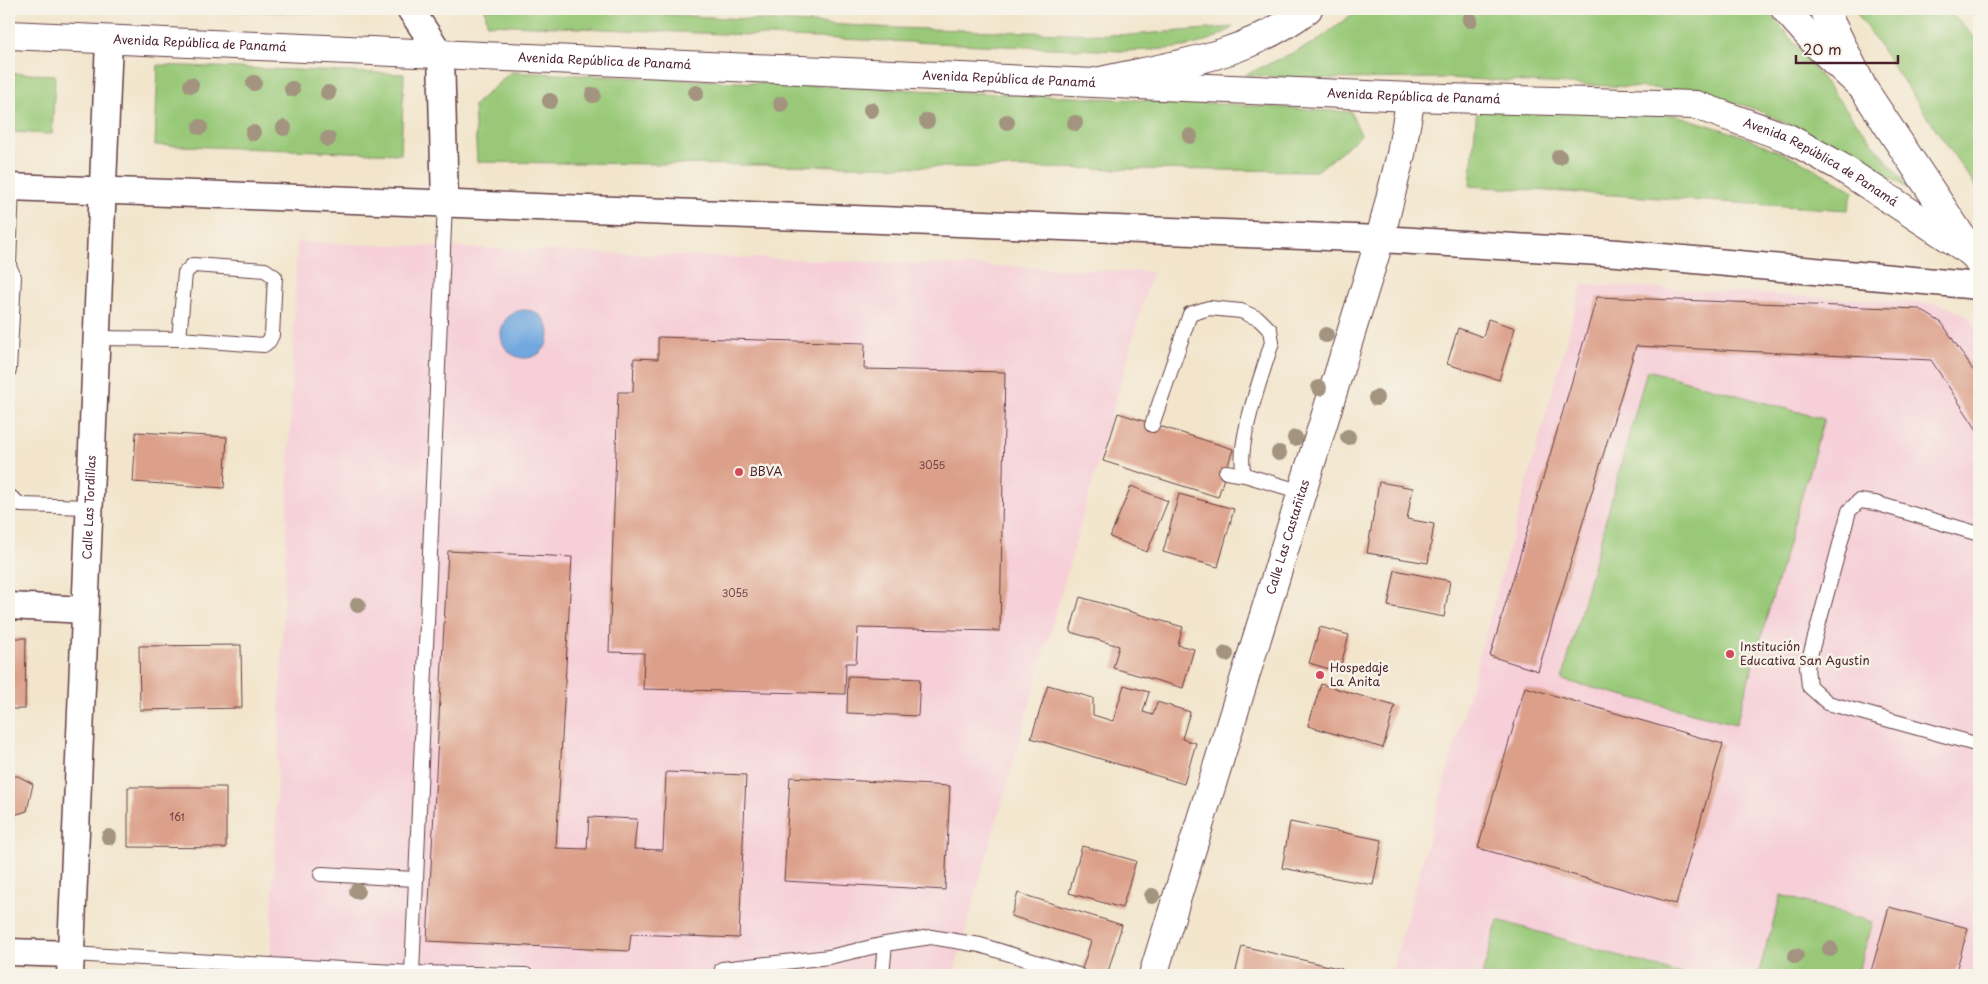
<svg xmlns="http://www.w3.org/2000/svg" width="1988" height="984" font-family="'Playpen Sans',sans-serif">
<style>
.built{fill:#f6cfd8}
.green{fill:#99c978;stroke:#727452}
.water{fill:#71a8df;stroke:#5e6485}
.building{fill:#dca08a}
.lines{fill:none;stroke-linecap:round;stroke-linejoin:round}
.service-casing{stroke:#633d43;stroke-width:16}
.minor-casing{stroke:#633d43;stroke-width:29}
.tertiary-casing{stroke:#633d43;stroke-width:30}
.primary-casing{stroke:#633d43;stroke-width:30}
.motorway-casing{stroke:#633d43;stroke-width:30}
.service{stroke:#fff;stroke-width:14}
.minor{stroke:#fff;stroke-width:26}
.tertiary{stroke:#fff;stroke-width:28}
.primary{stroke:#fff;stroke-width:28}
.motorway{stroke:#fff;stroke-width:28}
.tree{fill:#a39480}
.poi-dot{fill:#d1495b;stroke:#f7f3e8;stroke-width:2}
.labels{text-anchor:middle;stroke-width:5;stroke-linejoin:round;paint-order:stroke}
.number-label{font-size:10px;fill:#6e3f43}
.street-label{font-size:12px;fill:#4a1f2b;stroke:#f7f3e8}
.poi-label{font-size:12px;fill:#4a1f2b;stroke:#f7f3e8;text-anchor:start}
</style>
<rect width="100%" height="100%" fill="#f7f3e8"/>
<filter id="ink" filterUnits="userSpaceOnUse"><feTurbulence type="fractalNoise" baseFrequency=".02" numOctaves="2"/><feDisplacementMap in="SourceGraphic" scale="10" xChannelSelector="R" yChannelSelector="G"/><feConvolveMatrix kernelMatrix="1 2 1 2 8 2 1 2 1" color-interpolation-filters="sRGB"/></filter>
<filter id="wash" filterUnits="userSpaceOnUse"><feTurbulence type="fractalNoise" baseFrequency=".0096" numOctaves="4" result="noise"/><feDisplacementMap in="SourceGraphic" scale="20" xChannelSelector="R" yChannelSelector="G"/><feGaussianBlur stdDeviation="1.12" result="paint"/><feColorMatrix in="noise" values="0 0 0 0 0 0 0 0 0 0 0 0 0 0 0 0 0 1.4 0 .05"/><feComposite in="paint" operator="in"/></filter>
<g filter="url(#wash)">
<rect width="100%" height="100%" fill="#f2e5cc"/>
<!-- built -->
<g class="built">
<polygon points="297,242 1152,272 953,975 270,975"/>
<polygon points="1582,284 1941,304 1969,317 1979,333 1979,975 1391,975"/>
</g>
<!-- green -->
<g class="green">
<polygon points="157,9 359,9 359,14"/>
<path d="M485,9H574L895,28L1128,35L1233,27C1200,51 1162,49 1122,51L487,24Z"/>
<polygon points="1359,9 1767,9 1910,190 1855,155 1755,109 1703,93 1651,88 1446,78 1317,79 1245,75 1314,43"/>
<polygon points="1854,9 1947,9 1979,42 1979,192"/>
<polygon points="158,65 404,74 401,154 155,145"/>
<polygon points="511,72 1207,103 1351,112 1361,135 1317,171 477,162 474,105"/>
<polygon points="9,73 55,75 52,134 9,132"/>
<polygon points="1477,108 1676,115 1743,136 1801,161 1853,191 1848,210 1470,186"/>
<polygon points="1647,370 1824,419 1736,724 1562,680"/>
<polygon points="1781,895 1873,922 1857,975 1758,975"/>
<polygon points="1498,920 1685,975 1482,975"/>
</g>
<!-- water -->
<circle class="water" cx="525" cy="334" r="24"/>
<g id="blocks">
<!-- building -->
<g class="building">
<polygon points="1597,297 1919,309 1942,323 1979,379 1979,433 1931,360 1636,346 1538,671 1490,656"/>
<polygon points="1488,319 1515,328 1499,380 1447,364 1458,328 1483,337"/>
<polygon points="658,337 865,343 864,369 1005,372 1000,631 858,628 856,663 846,663 845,694 643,689 644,653 609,652 618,392 633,392 634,358 658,359"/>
<polygon points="1118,413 1233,449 1218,497 1103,461"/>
<polygon points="136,432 227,437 224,488 133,482"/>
<polygon points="1379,482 1413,488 1407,519 1434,524 1428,563 1367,553"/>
<polygon points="1131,486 1168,501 1147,552 1110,537"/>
<polygon points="1179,494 1234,509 1218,567 1163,552"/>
<polygon points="448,551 572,557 556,848 587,849 589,817 637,819 634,849 663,850 666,772 746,775 739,938 631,934 629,951 427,941"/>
<polygon points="1395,570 1450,581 1444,617 1388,606"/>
<polygon points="1080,597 1183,627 1178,645 1194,649 1183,688 1113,668 1119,646 1070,632"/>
<polygon points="1320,627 1349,635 1339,672 1309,663"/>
<polygon points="9,638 26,638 25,709 9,709"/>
<polygon points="241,645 242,708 140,710 139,646"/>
<polygon points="848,676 920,679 918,716 847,713"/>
<polygon points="1321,684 1395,706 1383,748 1308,726"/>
<polygon points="1048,685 1093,698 1093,715 1113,721 1124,685 1149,692 1143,712 1153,715 1157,702 1190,712 1182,739 1196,743 1184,784 1031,738"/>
<polygon points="1525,687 1723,744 1676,904 1478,848"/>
<polygon points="9,776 18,776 33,784 27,811 14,815 10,876"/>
<polygon points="790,777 950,786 945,890 784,881"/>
<polygon points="128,787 226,787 226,848 128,847"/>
<polygon points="1290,822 1382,840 1373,885 1282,868"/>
<polygon points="1082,846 1136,861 1122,908 1069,893"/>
<polygon points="1018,893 1122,925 1107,975 1080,975 1091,941 1011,916"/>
<polygon points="1889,907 1968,928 1955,975 1870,975"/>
<polygon points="1242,946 1342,969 1341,975 1235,975"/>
</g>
</g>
</g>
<g filter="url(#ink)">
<use href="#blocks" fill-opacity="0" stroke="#633d43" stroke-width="1"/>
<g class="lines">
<!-- service casing -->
<g class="service-casing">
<g id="service">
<polyline points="9,263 12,187"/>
<polyline points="9,266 14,277 9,370"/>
<polyline points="96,338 179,339 264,345 269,341 272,335 275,277 265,270 193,265 185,273 179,339"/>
<path d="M1152,425L1190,314L1209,308L1241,311L1259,319L1270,330L1272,342C1264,370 1233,451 1245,475L1226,472"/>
<polyline points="1245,475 1302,492"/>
<polyline points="9,496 21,505 89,507"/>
<polyline points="1979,534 1875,503 1859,501 1849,511 1807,667 1809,686 1828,703 1979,745"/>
<polyline points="321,874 415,879"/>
<polyline points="71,954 412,973 526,975"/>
<polyline points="722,969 829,957 885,944 931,937 980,945 1078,975"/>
<polyline points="412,973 445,203"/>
<polyline points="882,975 885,944"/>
</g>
</g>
<!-- minor casing -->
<g class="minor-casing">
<g id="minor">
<polyline points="410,9 441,55 445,203"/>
<polyline points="9,187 1380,239 1618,253 1979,286"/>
<polyline points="9,606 85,610"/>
<polyline points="9,952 71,954"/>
<path id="s1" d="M70,975L109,41"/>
</g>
</g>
<!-- tertiary casing -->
<g class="tertiary-casing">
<g id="tertiary">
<path id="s2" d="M1153,975L1380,239L1401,154L1411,97"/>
</g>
</g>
<!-- primary casing -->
<g class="primary-casing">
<g id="primary">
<polyline points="1785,9 1819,47 1861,86"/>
<path id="s3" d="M9,35L1411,97L1696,105L1788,138L1839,166L1972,253"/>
</g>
</g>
<!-- motorway casing -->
<g class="motorway-casing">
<g id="motorway">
<polyline points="1824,9 1863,88 1979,263"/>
<path d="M1096,82C1172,65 1244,58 1308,9"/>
</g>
</g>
<!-- service -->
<use href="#service" class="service"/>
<!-- minor -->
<use href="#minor" class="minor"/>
<!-- tertiary -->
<use href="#tertiary" class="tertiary"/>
<!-- primary -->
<use href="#primary" class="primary"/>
<!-- motorway -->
<use href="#motorway" class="motorway"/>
</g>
<!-- trees -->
<g class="tree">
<circle cx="1470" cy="20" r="8"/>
<circle cx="254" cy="83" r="8"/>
<circle cx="191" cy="85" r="8"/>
<circle cx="292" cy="89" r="8"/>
<circle cx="328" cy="93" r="8"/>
<circle cx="696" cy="93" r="8"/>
<circle cx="593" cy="95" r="8"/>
<circle cx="550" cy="101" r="8"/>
<circle cx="781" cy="104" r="8"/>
<circle cx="871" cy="110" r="8"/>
<circle cx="927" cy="121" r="8"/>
<circle cx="1007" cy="122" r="8"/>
<circle cx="1075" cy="123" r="8"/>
<circle cx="200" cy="127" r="8"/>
<circle cx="284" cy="128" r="8"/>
<circle cx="253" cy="133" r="8"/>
<circle cx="1190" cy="136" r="8"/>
<circle cx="328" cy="139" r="8"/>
<circle cx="1559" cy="157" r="8"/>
<circle cx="1326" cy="335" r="8"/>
<circle cx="1319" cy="388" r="8"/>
<circle cx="1376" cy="398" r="8"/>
<circle cx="1348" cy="437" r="8"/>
<circle cx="1295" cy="438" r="8"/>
<circle cx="1279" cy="453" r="8"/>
<circle cx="358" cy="605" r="8"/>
<circle cx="1226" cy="654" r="8"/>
<circle cx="109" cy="837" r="8"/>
<circle cx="357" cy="891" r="8"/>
<circle cx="1152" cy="896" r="8"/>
<circle cx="1830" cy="949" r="8"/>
<circle cx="1796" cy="956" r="8"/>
</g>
</g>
<!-- markers -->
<g class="poi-dot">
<circle cx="739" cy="472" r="5"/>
<circle cx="1730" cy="654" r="5"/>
<circle cx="1320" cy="675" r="5"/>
</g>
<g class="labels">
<!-- number labels -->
<g class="number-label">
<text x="932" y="469">3055</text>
<text x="735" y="597">3055</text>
<text x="177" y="821">161</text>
</g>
<!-- street labels -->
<g class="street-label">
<text dy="4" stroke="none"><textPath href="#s3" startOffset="191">Avenida República de Panamá</textPath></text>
<text dy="4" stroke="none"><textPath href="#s3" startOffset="596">Avenida República de Panamá</textPath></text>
<text dy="4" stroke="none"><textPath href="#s3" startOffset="1001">Avenida República de Panamá</textPath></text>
<text dy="4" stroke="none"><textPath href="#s3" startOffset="1406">Avenida República de Panamá</textPath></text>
<text dy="4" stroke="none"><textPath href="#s3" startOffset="1826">Avenida República de Panamá</textPath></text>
<text dy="4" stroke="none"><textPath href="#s1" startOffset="468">Calle Las Tordillas</textPath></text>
<text dy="4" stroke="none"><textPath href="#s2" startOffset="458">Calle Las Castañitas</textPath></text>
</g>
<!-- poi labels -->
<g class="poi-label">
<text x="749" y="476">BBVA</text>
<text x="1740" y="651">Institución<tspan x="1740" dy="14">Educativa San Agustin</tspan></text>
<text x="1330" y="672">Hospedaje<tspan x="1330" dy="14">La Anita</tspan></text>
</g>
</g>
<!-- margin -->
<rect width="1988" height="984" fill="none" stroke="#f7f3e8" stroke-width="30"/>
<!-- scale -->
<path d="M1796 55v8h102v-8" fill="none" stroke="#4a1f2b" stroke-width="2.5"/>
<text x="1803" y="55" font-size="15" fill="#4a1f2b" stroke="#f7f3e8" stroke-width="4" paint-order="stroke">20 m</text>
</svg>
